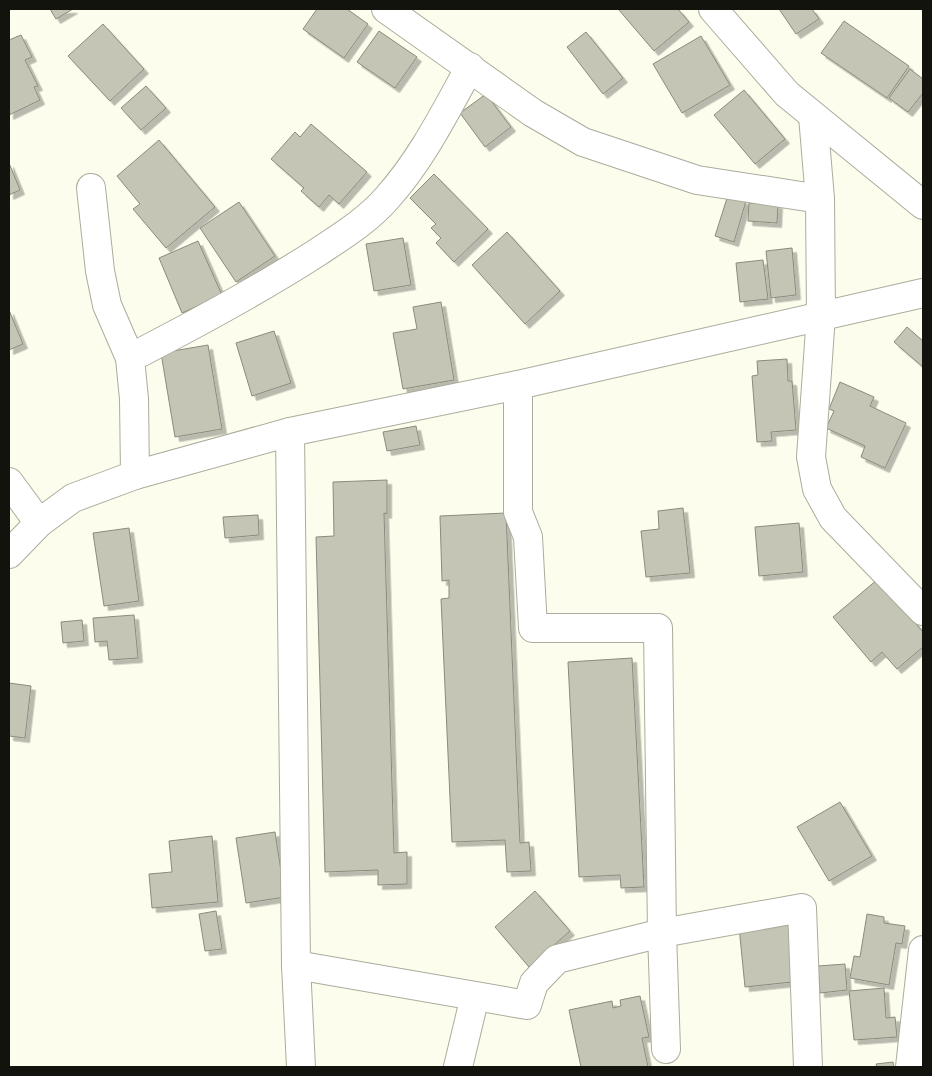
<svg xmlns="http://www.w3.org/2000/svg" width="932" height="1076" font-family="Quicksand,sans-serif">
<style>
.building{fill:#c4c5b5;stroke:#8a8b7c;filter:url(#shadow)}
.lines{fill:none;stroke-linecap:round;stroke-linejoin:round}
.minor-casing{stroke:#abac9d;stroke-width:30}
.minor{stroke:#fff;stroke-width:28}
</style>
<defs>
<filter id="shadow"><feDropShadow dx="4.5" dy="4.5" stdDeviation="0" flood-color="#0004"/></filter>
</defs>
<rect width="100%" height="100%" fill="#fcfdec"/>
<!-- building -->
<g class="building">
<polygon points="50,9 73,9 56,19"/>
<polygon points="317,9 347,9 368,24 344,58 303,29"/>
<polygon points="621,9 678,9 689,22 654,51 619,10"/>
<polygon points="779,9 812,9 819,19 796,34"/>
<polygon points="844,21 909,66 887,98 821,53"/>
<polygon points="103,24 144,69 110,101 68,56"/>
<polygon points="379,31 417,57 395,88 357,62"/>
<polygon points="586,32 623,78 603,94 567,47"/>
<polygon points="21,35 32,57 25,60 38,86 34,87 40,100 9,115 9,40"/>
<polygon points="701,36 730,85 682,113 653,64"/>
<polygon points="910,69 923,79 923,93 908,112 889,98"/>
<polygon points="146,86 166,108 141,130 121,108"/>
<polygon points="744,90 785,139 755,164 714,115"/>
<polygon points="486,94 511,127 485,147 460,113"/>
<polygon points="311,124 367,172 339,204 329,195 319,207 301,191 304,188 271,159 295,132 300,137"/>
<polygon points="159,140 215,207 166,248 133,209 140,204 117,176"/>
<polygon points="9,163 20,190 9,195"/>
<polygon points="434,174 488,229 454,262 436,243 441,238 431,228 436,224 410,198"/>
<polygon points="728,195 746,201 734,242 715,236"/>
<polygon points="239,202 275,256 236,282 200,228"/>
<polygon points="749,203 778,204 777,223 748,221"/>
<polygon points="507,232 560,291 525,324 472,265"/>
<polygon points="403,238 411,285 374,291 366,244"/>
<polygon points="198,241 222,295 182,313 159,258"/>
<polygon points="792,248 796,295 771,298 766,251"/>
<polygon points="763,260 768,299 740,302 736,263"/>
<polygon points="441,302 454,380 403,389 393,333 417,329 413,307"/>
<polygon points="9,310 23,344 9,350"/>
<polygon points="907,327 923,341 923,367 894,342"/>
<polygon points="274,331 291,383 252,396 236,343"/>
<polygon points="208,345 222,429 175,437 161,353"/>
<polygon points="787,359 788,381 792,381 796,430 771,432 772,441 757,442 752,376 758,375 757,361"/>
<polygon points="840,382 874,397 870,406 906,423 885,468 861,457 865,446 826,428 834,411 829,409"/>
<polygon points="416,426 420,445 387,451 383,432"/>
<polygon points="387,480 387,514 384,513 394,853 407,852 407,884 378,885 378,870 325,872 316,537 334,536 333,482"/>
<polygon points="683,508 690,573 646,577 641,531 659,529 658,511"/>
<polygon points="506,513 520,843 529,842 531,871 507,872 505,840 452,842 441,599 449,598 449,580 442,581 440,516"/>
<polygon points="258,515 259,535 225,538 223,517"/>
<polygon points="799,523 803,572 759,576 755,527"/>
<polygon points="129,528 139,601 104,606 93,533"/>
<polygon points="878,579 923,632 923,647 897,669 882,652 871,662 833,617"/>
<polygon points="134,615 138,658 109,660 107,641 95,642 93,618"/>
<polygon points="82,620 84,641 63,643 61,622"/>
<polygon points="632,658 644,887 621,888 620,875 579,877 568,662"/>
<polygon points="9,683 31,686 25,738 9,736"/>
<polygon points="840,802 872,856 829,881 797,827"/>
<polygon points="275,832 285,897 246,903 236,838"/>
<polygon points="212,836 218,902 152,908 149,874 172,872 169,841"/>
<polygon points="535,891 570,931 529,967 495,927"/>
<polygon points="216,911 222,949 205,951 199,914"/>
<polygon points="867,914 884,917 884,923 905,926 902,944 896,943 889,985 850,978 854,956 860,957"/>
<polygon points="795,921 801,981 745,987 739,927"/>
<polygon points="845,964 847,990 820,993 818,966"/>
<polygon points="884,988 886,1018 895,1017 897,1037 854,1040 849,991"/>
<polygon points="640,996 649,1037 642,1038 648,1067 581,1067 569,1010 612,1001 613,1008 621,1006 620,1000"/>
<polygon points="893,1062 894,1067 877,1067 876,1064"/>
</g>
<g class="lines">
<!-- minor casing -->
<g class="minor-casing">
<g id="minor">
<polyline points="386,9 533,113 583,142 697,180 820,199"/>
<polyline points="713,9 787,94 923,205"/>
<polyline points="813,116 820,199 821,315 811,457 817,489 833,518 923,611"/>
<polyline points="91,188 100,271 107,305 130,358"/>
<polyline points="518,385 518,512 528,537 533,628 658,628 662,933 666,1049"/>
<polyline points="290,432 296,965 527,1005 534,983 557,959 662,933 802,908 808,1067"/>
<path d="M135,475L134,399L130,358C194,325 258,291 318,252C342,236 368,220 387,198C422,159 445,112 470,67"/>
<polyline points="9,482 39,523"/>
<polyline points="9,554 39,523 73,498 135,475 290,432 518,385 923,293"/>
<polyline points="296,965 301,1067"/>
<polyline points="458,1067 475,996"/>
<polyline points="910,1067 923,950"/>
</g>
</g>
<!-- minor -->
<use href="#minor" class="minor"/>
</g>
<!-- border -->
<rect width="932" height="1076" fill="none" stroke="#13130d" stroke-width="20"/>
</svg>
